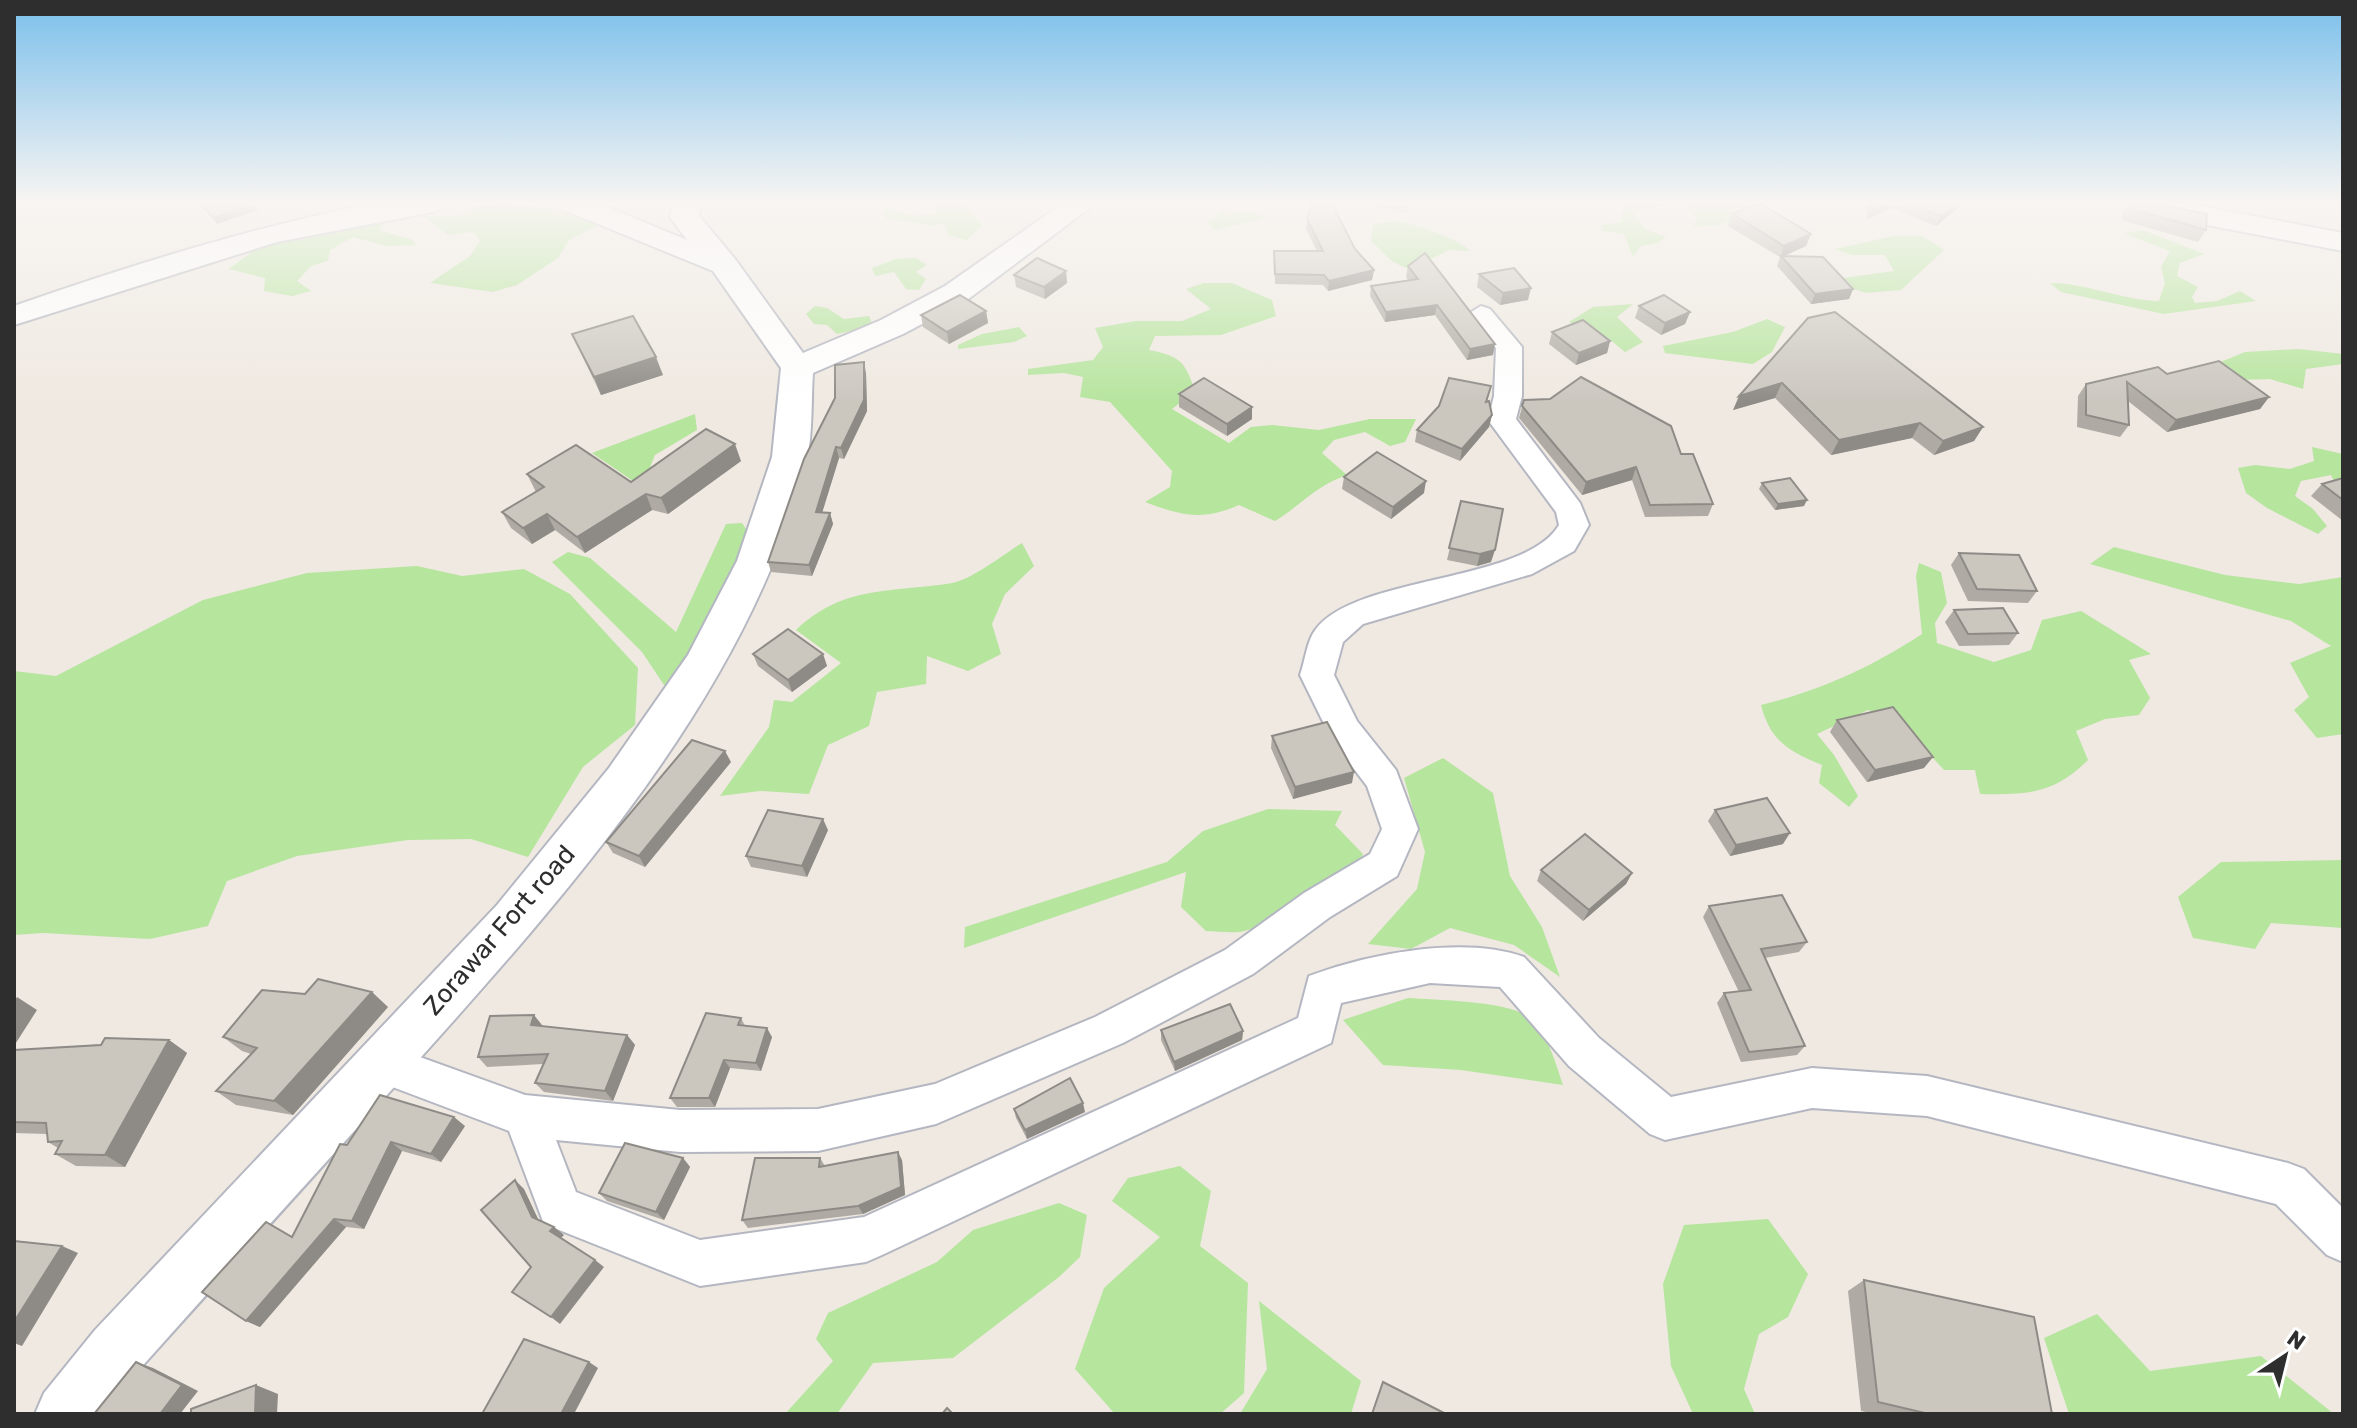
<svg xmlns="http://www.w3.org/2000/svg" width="2357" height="1428" font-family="Rubik,sans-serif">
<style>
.green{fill:#b6e59e}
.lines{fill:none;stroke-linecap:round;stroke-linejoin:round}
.minor-casing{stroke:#b4b7c1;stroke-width:4}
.tertiary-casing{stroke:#b4b7c1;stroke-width:4}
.minor{fill:#fff;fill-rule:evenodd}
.tertiary{fill:#fff;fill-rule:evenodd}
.wall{fill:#afaba4}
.shaded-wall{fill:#8e8b86}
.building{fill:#cbc7bf;stroke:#8e8b86;stroke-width:2}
.labels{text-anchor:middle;stroke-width:6;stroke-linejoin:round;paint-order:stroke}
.street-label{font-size:26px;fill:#2e2e2e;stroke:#fff}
</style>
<rect width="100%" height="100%" fill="#efe9e1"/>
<!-- green -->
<g class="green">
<path d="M506,204C539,210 568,205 597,226L569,240L558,258L517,285L493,292L430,283L470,256L480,241L474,232L448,235L424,216H459L478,205Z"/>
<polygon points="934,204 964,204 982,225 967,240 948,235 944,222 936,226 883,218 885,207 915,216 937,213"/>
<polygon points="1624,204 1673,204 1634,213 1645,229 1666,237 1657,243 1641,246 1633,256 1624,234 1602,231 1601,225 1621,222"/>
<polygon points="1681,204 1757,204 1758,212 1717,225 1693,227 1697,218"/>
<polygon points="1225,210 1251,212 1266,218 1214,230 1207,221"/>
<path d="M347,220L383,224L379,230L413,240L415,245L386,246L353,237L330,250L328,261L311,266L297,281L311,291L292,296L264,291L265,278L229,269C251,252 285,226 314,235Z"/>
<path d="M1397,221C1416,225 1457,237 1470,251L1449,250L1431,259V280L1393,262L1371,241L1373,224Z"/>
<path d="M2143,230L2204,254L2180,263L2177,276L2198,287L2192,297L2195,303L2217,301L2240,291L2256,301L2164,314L2061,292L2050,283C2087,283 2121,300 2159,301L2165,283L2161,267L2170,251L2123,233Z"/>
<polygon points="1893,236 1922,236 1944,250 1901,290 1866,293 1837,283 1843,278 1894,271 1885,255 1852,255 1835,249"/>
<polygon points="916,258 927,265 916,272 926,279 919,290 906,289 894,272 875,276 872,268 896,259"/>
<path d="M1204,283H1232L1272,300L1276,316L1221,335L1155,336L1149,350C1180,356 1185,361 1195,391L1172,409L1229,443L1251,427L1272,425L1319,430L1370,419H1416L1405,442L1390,446L1365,432L1334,440L1322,453L1347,475C1314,487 1304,503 1275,521L1239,505C1203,521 1182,516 1145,502L1170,487L1172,471L1110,402L1080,397L1083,377L1064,373L1028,375V369L1093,360L1103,347L1095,328L1136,321H1182L1211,309L1186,289Z"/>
<polygon points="1633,304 1617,317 1643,342 1625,352 1607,337 1569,322 1593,307"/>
<polygon points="815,306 827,308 844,319 869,316 873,326 837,334 827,325 814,324 806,314"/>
<polygon points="1767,319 1785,327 1772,352 1753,364 1665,353 1663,346 1733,332"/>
<polygon points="1019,327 1027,336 1014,342 958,349 958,345 982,334"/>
<polygon points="2299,349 2343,354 2343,364 2306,369 2303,389 2270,379 2238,380 2218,363 2245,352"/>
<polygon points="695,414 697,430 655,455 642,487 592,453"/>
<polygon points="2312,447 2343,454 2343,481 2335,483 2331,475 2301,481 2295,496 2313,509 2327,526 2318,534 2267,508 2246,493 2238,468 2255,465 2290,469 2314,461"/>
<polygon points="742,523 750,535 687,676 668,691 642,652 552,562 568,552 590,558 676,632 726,524"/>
<path d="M1022,543L1034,566L1005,594L992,624L1001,654L968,671L927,656L926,684L877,692L869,726L828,745L809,794L760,791L720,796L769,727L774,700L792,702L841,663L796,630C844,584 893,593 952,583C971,580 1004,554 1022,543Z"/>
<polygon points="2114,547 2225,575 2299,584 2343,577 2343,734 2317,738 2294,710 2309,697 2290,663 2331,646 2291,621 2090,564"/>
<path d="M1919,563L1941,572L1947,603L1935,623L1937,643L1994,662L2031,650L2042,620L2081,611L2151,654L2129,660L2150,698L2139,715L2105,719L2076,731L2088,760C2054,794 2027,795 1980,794L1975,770H1944L1898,720L1868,710L1817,734L1834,755L1858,796L1849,807L1819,783L1822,765C1789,751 1770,741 1761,705C1821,690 1870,668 1922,634L1916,576Z"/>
<polygon points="417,566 462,576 524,569 570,594 638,668 635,725 583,767 528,857 471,839 408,840 297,856 227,881 208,926 150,939 43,933 14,935 14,671 56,676 203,600 307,573"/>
<polygon points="1443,758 1493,793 1510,876 1542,927 1560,977 1514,945 1450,928 1411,949 1368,944 1417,889 1425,852 1404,778"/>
<path d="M1268,809L1342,811L1335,825L1363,854C1349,885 1277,922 1244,931C1233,934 1218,931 1206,931L1181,907L1186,872L964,948L965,927L1167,862L1203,831Z"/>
<polygon points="2343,860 2343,928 2271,923 2255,949 2193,938 2178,897 2221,862"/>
<path d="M1408,998C1435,1000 1504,1001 1525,1015C1547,1030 1555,1061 1563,1085L1461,1070L1383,1065L1343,1020Z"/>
<polygon points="1180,1166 1211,1191 1200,1246 1248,1283 1244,1393 1220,1414 1115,1414 1075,1369 1104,1288 1160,1237 1112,1201 1128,1178"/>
<polygon points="1059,1203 1087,1215 1080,1257 1059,1277 953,1358 873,1363 837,1414 785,1414 833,1361 816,1339 828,1313 937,1262 973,1230"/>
<polygon points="1768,1219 1808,1274 1788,1317 1759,1334 1744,1389 1755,1414 1693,1414 1671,1366 1663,1284 1684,1225"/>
<polygon points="1259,1301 1361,1381 1351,1414 1240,1414 1267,1369"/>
<polygon points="2097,1314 2150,1371 2261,1356 2334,1414 2069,1414 2044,1338"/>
</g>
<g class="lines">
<!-- minor casing -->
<g class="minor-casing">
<path id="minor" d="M1481,306L1490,309L1522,347V396L1516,419L1580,503L1589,525L1574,551L1532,574L1363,624L1343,642L1334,675L1357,721L1396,770L1418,829L1397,876L1330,917L1253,974L1123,1043L936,1124L818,1151L680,1152L556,1140L576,1192L700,1240L864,1217L1298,1018L1309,976C1368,954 1464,935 1524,957L1599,1038L1671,1097L1812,1068L1927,1076L2288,1163L2304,1169L2343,1208V1262L2327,1255L2276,1204L1927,1116L1812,1108L1665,1140L1650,1134L1569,1066L1500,987L1430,983L1341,1003L1331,1043L882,1255L866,1262L700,1286L544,1224L509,1131L366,1077L360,1063L366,1049L381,1043L525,1095L680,1110L818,1109L935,1084L1095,1017L1225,950L1304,893L1370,854L1382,829L1367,786L1332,740L1300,675C1305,661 1307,640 1316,629C1357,575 1525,583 1559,525L1556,512L1488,420L1494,396L1496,348L1468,314Z"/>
</g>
<!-- tertiary casing -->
<g class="tertiary-casing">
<g id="tertiary">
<path d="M371,204H442L438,210L428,213L277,242L14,325V306C132,265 249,228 371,204Z"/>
<path d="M560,204H600L687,240L670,217L673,204H701L699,216L735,259L803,353L881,320L945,286L1062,204H1095L967,300L903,334L813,373C811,401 813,432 807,459C752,691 561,901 406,1074C316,1173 226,1272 137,1372L103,1414H35L44,1393L95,1330L497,905L609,768L688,655L737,561L772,457L781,368L713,271L564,210Z"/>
<polygon points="2131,204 2191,204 2343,233 2343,251 2145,213 2135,210"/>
</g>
</g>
<!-- minor -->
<use href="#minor" class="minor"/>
<!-- tertiary -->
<use href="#tertiary" class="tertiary"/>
</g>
<!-- wall -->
<g class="wall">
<polygon points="1365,204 1411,204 1407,213"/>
<polygon points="1865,204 1963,204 1936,226 1891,208 1867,219"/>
<polygon points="2126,204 2160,204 2206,230 2198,242 2121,220"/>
<polygon points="1732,214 1811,234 1806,246 1782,256 1853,289 1849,299 1811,304 1777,266 1780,257 1728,226"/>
<polygon points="1307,219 1355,249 1374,270 1372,280 1328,291 1323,285 1275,284 1274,251 1317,251 1306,229"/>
<polygon points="1408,266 1493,355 1467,360 1435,315 1385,322 1370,296 1371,286 1409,281 1406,277"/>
<polygon points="1066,271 1067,283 1045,299 1016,287 1014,275"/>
<polygon points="1479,274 1528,300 1500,305 1477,287"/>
<polygon points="1639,306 1690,312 1685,324 1661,335 1635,318"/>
<polygon points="986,311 988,323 949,344 923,327 921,315"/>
<polygon points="1808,318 1983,427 1974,441 1934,455 1912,438 1831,455 1775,398 1733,410"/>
<polygon points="1552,332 1610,341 1607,353 1576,365 1549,344"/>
<polygon points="572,334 663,375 601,395"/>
<polygon points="866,373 867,411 844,459 839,458 822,512 830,513 833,524 812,576 771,572 768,562"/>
<polygon points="2167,374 2269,397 2260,409 2167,432 2128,401 2129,425 2120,437 2077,427 2078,396 2086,384"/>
<polygon points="1179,394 1252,407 1252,419 1227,436 1179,407"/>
<polygon points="1524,400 1681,454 1713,504 1708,516 1645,517 1632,480 1582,495 1519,418"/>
<polygon points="1487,402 1492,415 1489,427 1460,461 1415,442 1417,430"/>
<polygon points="741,461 668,514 652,510 585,553 555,530 532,544 511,528 502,512 536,492 527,474 631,482"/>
<polygon points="1344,477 1424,493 1391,519 1342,489"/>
<polygon points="2343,478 2343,521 2311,496 2322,484"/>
<polygon points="1762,483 1804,506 1775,510 1759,489"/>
<polygon points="1461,501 1491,562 1477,566 1447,560"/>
<polygon points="1959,553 2037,591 2028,603 1968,601 1951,565"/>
<polygon points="1954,610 2018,633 2009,645 1959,646 1945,622"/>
<polygon points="753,654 823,654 827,666 792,692 758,666"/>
<polygon points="1837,720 1924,768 1867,782 1830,732"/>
<polygon points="1272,736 1352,783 1293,799 1271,748"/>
<polygon points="731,762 645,867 613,853 606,842"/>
<polygon points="1715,810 1783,844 1730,856 1708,821"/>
<polygon points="828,830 807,877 751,867 746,856"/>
<polygon points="1541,870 1632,873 1626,884 1583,921 1537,881"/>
<polygon points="1709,906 1807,942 1799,952 1765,958 1805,1046 1797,1055 1741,1062 1717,1003 1724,993 1739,992 1703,917"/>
<polygon points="388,1007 293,1115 236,1105 216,1091 251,1054 242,1051 223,1037"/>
<polygon points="741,1018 745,1026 772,1037 761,1071 730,1068 715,1107 677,1107 670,1098"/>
<polygon points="542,1025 542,1026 627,1035 635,1045 613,1101 544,1092 535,1083 543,1064 487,1067 478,1057"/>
<polygon points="1161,1030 1243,1031 1242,1040 1175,1071 1161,1040"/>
<polygon points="169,1040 187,1053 125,1167 76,1166 55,1154 58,1148 48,1142 47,1134 14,1133 14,1050"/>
<polygon points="1014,1109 1085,1112 1027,1139 1016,1118"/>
<polygon points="465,1126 441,1162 402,1151 364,1229 346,1227 260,1327 246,1321 292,1237 347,1145"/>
<polygon points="683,1158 690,1167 664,1220 607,1201 599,1193"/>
<polygon points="820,1158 825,1166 902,1160 905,1195 863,1214 748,1228 742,1220"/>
<polygon points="1864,1280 2052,1414 1875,1414 1861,1411 1848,1291"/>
</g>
<!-- shaded-wall -->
<g class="shaded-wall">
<polygon points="252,204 254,204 258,210 217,224 213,218"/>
<polygon points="1882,204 1892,204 1891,208 1867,219 1871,209"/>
<polygon points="1956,204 1963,204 1936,226 1941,216"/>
<polygon points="1811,234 1806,246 1780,258 1784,246"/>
<polygon points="1374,270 1372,280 1328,291 1329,281"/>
<polygon points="1066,271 1067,283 1045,299 1044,287"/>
<polygon points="1531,288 1528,300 1500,305 1503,293"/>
<polygon points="1853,289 1849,299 1811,304 1815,294"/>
<polygon points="1437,305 1435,315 1385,322 1386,312"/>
<polygon points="986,311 988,323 949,344 947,332"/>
<polygon points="1690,312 1685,324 1661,335 1665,323"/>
<polygon points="1610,341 1607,353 1576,365 1579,353"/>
<polygon points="1495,344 1493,355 1467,360 1470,349"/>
<polygon points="656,357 663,375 601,395 594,377"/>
<polygon points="864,362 866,373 867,411 844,459 841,448"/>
<polygon points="1782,383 1775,398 1733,410 1739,396"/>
<polygon points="2269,397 2260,409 2167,432 2176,420"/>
<polygon points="1252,407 1252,419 1227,436 1227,424"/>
<polygon points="1492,415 1489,427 1460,461 1462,449"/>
<polygon points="1920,423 1912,438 1831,455 1839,440"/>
<polygon points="1983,427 1974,441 1934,455 1943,441"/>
<polygon points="735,444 741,461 668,514 661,498"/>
<polygon points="836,447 839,458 819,523 816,512"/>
<polygon points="1636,467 1632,480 1582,495 1586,482"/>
<polygon points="1426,481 1424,493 1391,519 1393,507"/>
<polygon points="646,494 652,510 585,553 577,537"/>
<polygon points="1807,500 1804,506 1775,510 1778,504"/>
<polygon points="830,513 833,524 812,576 809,565"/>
<polygon points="547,514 555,530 532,544 523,528"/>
<polygon points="1495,550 1491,562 1477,566 1480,554"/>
<polygon points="823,654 827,666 792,692 788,680"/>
<polygon points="725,751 731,762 645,867 639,856"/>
<polygon points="1933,757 1924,768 1867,782 1875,770"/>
<polygon points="1354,772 1352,783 1293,799 1295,787"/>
<polygon points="823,819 828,830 807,877 802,866"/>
<polygon points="1790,833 1783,844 1730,856 1736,845"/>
<polygon points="1632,873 1626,884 1583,921 1589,910"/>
<polygon points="372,992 388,1007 293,1115 274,1101"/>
<polygon points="17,997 37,1010 14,1046 14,1002"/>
<polygon points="534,1015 542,1025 539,1035 531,1025"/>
<polygon points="767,1028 772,1037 761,1071 756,1063"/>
<polygon points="1243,1031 1242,1040 1175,1071 1174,1062"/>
<polygon points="627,1035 635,1045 613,1101 605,1091"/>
<polygon points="169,1040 187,1053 125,1167 105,1155"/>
<polygon points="724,1060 730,1068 715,1107 709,1098"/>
<polygon points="1083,1103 1085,1112 1027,1139 1025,1130"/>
<polygon points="454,1117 465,1126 441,1162 431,1154"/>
<polygon points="391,1142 402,1151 364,1229 352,1221"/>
<polygon points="898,1152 902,1160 905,1195 863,1214 858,1206"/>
<polygon points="683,1158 690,1167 664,1220 656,1212"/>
<polygon points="515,1180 524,1189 541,1225 532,1217"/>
<polygon points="334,1219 346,1227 260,1327 246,1321"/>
<polygon points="554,1227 564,1235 560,1239 550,1231"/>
<polygon points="62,1246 78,1253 22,1346 14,1343 14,1322"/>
<polygon points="595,1260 604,1267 560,1324 551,1317"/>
<polygon points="136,1362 153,1368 198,1391 180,1414 160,1414"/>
<polygon points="589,1362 598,1368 574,1414 561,1414"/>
<polygon points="256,1385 278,1394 277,1414 255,1414"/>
</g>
<!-- building -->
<g class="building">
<polygon points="201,204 252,204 213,218"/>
<polygon points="1312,204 1332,204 1355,249 1374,270 1329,281 1324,275 1275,274 1274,251 1323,251 1307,219"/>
<polygon points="1758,204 1761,204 1811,234 1784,246 1732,214"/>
<polygon points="1871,204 1882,204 1871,209"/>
<polygon points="1910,204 1956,204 1941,216"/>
<polygon points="2129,204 2160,204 2207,214 2206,230 2128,208"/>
<polygon points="1425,253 1495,344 1470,349 1437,305 1386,312 1371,286 1418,279 1408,266"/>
<polygon points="1781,256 1823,257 1853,289 1815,294"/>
<polygon points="1037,258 1066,271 1044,287 1014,275"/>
<polygon points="1514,268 1531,288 1503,293 1479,274"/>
<polygon points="960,295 986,311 947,332 921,315"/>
<polygon points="1664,295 1690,312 1665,323 1639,306"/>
<polygon points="1835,312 1983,427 1943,441 1920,423 1839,440 1782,383 1739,396 1808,318"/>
<polygon points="633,316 656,357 594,377 572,334"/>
<polygon points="1583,320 1610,341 1579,353 1552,332"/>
<polygon points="2219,361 2269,397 2176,420 2127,382 2129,425 2086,415 2086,384 2158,367 2167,374"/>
<polygon points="864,362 864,400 841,448 836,447 816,512 830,513 809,565 768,562 804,459 835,398 835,365"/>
<polygon points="1581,377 1671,426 1681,454 1693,454 1713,504 1650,505 1636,467 1586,482 1522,406 1524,400 1550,399"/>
<polygon points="1204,378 1252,407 1227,424 1179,394"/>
<polygon points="1449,378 1491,386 1486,402 1489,401 1492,415 1462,449 1417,430 1439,406"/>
<polygon points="706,429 735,444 661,498 646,494 577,537 547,514 523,528 502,512 544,487 527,474 576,445 631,482"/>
<polygon points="1377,452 1426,481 1393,507 1344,477"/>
<polygon points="1790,478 1807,500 1778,504 1762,483"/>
<polygon points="2343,478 2343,500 2322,484"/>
<polygon points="1461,501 1503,509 1495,550 1480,554 1449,548"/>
<polygon points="1959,553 2019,555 2037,591 1977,589"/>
<polygon points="2003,608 2018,633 1968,634 1954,610"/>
<polygon points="788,629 823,654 788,680 753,654"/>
<polygon points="1893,707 1933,757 1875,770 1837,720"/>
<polygon points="1327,722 1354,772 1295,787 1272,736"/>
<polygon points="692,740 725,751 639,856 606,842"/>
<polygon points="1767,798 1790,833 1736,845 1715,810"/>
<polygon points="768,810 823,819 802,866 746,856"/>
<polygon points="1585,834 1632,873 1589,910 1541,870"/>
<polygon points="1782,895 1807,942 1761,949 1805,1046 1749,1052 1724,993 1751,990 1709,906"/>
<polygon points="318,979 372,992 274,1101 216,1091 257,1048 223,1037 262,990 305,994"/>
<polygon points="1230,1004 1243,1031 1174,1062 1161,1030"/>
<polygon points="706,1013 741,1018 738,1025 767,1028 756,1063 724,1060 709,1098 670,1098"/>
<polygon points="534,1015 531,1025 627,1035 605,1091 535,1083 548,1054 478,1057 490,1016"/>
<polygon points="105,1038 169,1040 105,1155 55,1154 62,1141 48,1142 46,1123 14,1122 14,1050 101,1045"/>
<polygon points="1070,1078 1083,1103 1025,1130 1014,1109"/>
<polygon points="380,1095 454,1117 431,1154 391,1142 352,1221 334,1219 246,1321 202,1292 266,1222 292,1237 340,1144 347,1145"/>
<polygon points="625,1143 683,1158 656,1212 599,1193"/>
<polygon points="898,1152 901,1187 858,1206 742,1220 755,1158 820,1158 819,1167"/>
<polygon points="515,1180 532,1217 554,1227 550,1231 595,1260 551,1317 512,1292 531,1267 481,1210"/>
<polygon points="14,1241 62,1246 14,1322"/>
<polygon points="1864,1280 2034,1317 2052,1414 1929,1414 1878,1402"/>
<polygon points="524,1339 589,1362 561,1414 482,1414"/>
<polygon points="136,1362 182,1385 160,1414 94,1414"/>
<polygon points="1383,1382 1446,1414 1372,1414"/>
<polygon points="256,1385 255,1414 191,1414 191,1409"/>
<polygon points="947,1408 953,1414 942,1414"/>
</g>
<!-- sky -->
<linearGradient id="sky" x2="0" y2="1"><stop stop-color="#7abfeb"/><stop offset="0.5" stop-color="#f8f5f2"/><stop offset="1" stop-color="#f8f5f2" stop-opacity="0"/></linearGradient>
<rect width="2357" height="404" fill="url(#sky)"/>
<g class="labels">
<!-- street labels -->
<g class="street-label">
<text transform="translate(499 930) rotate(-49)" y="9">Zorawar Fort road</text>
</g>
</g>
<!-- border -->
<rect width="2357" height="1428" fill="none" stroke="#2e2e2e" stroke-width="32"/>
<!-- north arrow -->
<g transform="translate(2285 1356) rotate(35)" stroke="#ffffff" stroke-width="6" paint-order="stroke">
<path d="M0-6L14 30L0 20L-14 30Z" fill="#2e2e2e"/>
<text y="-12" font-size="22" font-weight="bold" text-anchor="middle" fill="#2e2e2e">N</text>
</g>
</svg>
